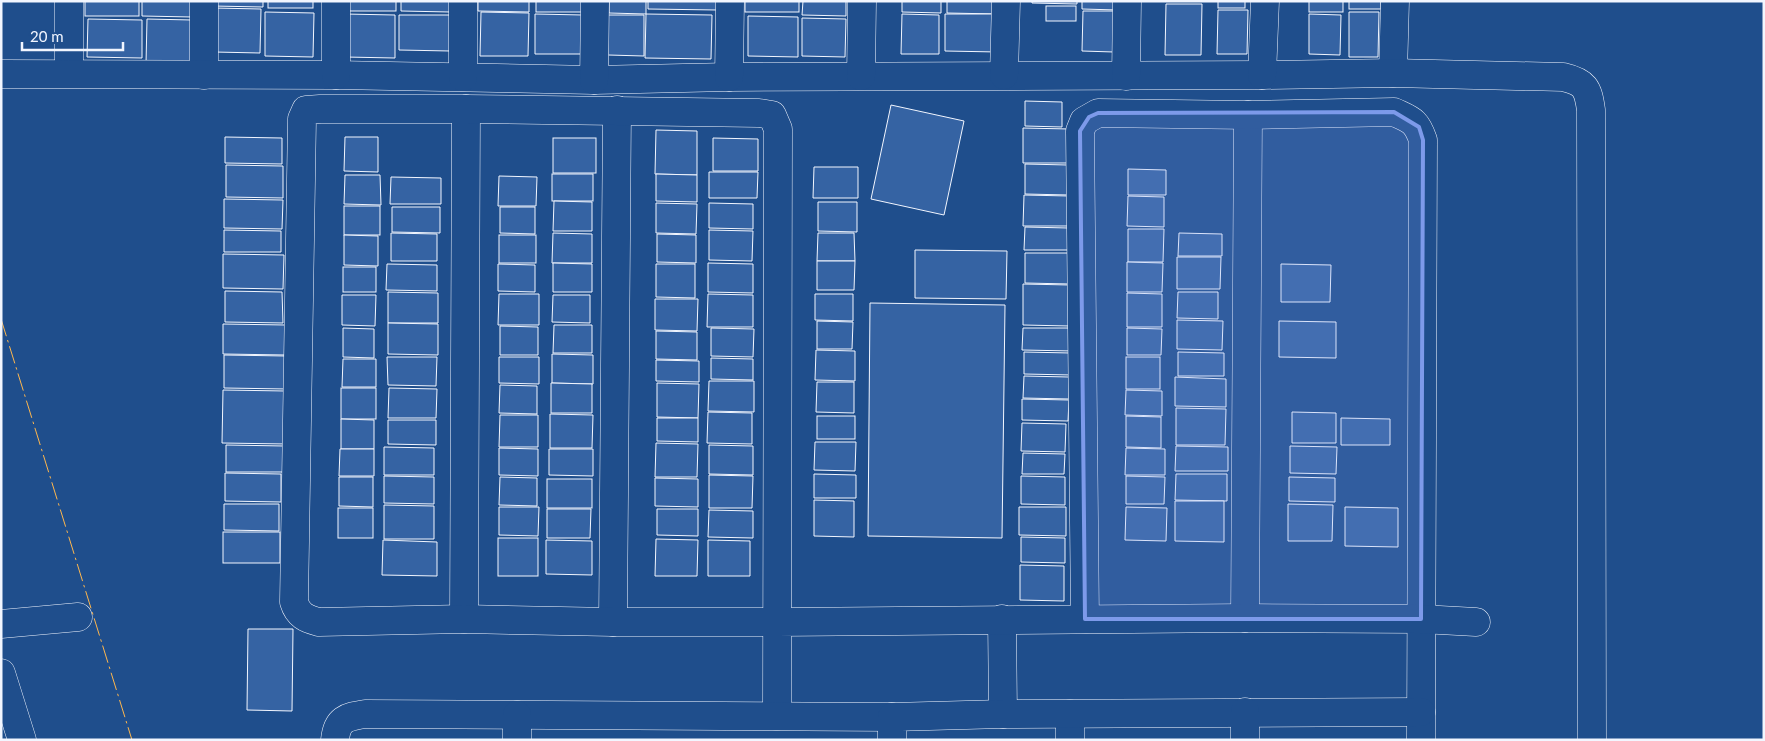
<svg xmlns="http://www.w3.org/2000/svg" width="1765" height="741" font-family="Lato,sans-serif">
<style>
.building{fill:#3563a3;stroke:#f2f6ff}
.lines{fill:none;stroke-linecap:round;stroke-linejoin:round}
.minor-casing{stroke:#f2f6ff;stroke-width:29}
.minor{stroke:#1f4e8c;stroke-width:28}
.power{stroke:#ffb74d;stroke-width:1;stroke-dasharray:18 4 2.5 4;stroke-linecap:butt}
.marked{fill:#7d9aea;fill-opacity:0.2;stroke:#7d9aea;stroke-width:4;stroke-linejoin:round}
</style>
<rect width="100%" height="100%" fill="#1f4e8c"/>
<!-- building -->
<g class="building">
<rect x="85" y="1" width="54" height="15"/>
<polygon points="142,1 193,1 192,17 142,16"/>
<polygon points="212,1 263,1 263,7 212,6"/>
<rect x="268" y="1" width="45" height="7"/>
<rect x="346" y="1" width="50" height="10"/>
<polygon points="401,1 450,1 450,12 401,11"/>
<polygon points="478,1 529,1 529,12 478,11"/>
<rect x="536" y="1" width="46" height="11"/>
<polygon points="609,1 646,1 646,14 609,13"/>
<polygon points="648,1 717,1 717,10 648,9"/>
<rect x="745" y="1" width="54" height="11"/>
<polygon points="803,1 846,1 846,16 802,15"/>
<polygon points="902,1 941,1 941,13 902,12"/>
<polygon points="947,1 997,1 997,14 947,13"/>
<polygon points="1032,1 1077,1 1077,4 1032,3"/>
<polygon points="1082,1 1118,1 1118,10 1082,9"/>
<rect x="1218" y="1" width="27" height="7"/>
<rect x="1309" y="1" width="34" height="11"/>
<rect x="1349" y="1" width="32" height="8"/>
<polygon points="1166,4 1202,4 1201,55 1165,55"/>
<rect x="1046" y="6" width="30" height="15"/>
<polygon points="214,8 261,9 260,53 214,52"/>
<polygon points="1218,10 1248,10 1247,54 1217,54"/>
<polygon points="1083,11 1114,11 1114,52 1082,51"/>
<polygon points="265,12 314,13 313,57 265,56"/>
<polygon points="481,12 529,13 528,56 480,56"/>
<polygon points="1349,12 1379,12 1378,57 1349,57"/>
<polygon points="345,14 395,15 395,58 345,57"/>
<polygon points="535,14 583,15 582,54 535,54"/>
<polygon points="646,14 712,15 711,59 645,58"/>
<polygon points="902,14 939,15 939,54 901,54"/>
<polygon points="945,14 998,14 998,52 945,51"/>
<polygon points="1309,14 1341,15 1340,55 1309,54"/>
<polygon points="399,15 450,15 450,51 399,50"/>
<polygon points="608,15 644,15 644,56 608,55"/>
<polygon points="748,16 798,17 798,57 748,56"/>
<polygon points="802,18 846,19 845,57 802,56"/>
<polygon points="88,19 142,20 142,58 87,57"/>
<polygon points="147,19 192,20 191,64 146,64"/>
<polygon points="1025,101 1062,102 1062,127 1025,126"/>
<polygon points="891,105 964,121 944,215 871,199"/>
<polygon points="1023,128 1070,129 1069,163 1023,163"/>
<polygon points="656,130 697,131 697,175 655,174"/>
<polygon points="225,137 282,138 282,164 225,163"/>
<polygon points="345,137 378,137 378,172 344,171"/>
<rect x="553" y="138" width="43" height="35"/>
<polygon points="713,138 758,139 758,171 713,171"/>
<polygon points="1025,164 1068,165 1069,195 1025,194"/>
<polygon points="226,165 283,166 283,198 226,197"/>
<polygon points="814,167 858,167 858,198 813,198"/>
<polygon points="1128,169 1166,170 1166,195 1128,195"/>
<polygon points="709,172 758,172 757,198 709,198"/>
<rect x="552" y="174" width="41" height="27"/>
<polygon points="656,174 697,175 697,202 656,201"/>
<polygon points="345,175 380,175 381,205 344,204"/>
<polygon points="499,176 537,177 536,206 498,206"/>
<polygon points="391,177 441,178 441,204 390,204"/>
<polygon points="1024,195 1069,196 1069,226 1023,226"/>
<polygon points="1128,196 1164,197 1164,227 1127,226"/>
<polygon points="224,199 283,200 282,229 224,228"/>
<polygon points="554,201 592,202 592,231 553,231"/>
<polygon points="818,202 857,202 857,232 818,231"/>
<polygon points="656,203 697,204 696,234 656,233"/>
<polygon points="709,203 753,204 753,229 709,228"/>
<rect x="344" y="206" width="36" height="29"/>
<polygon points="392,207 440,207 440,233 392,232"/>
<polygon points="500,207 535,207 535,234 500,233"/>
<polygon points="1025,227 1069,228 1069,250 1024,250"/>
<polygon points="1128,229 1164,229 1163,262 1128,262"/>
<polygon points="224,230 281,231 281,252 224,252"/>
<polygon points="709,230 753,231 752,261 709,260"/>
<polygon points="391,233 437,234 437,261 391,261"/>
<polygon points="553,233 592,234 592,263 552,263"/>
<polygon points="818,233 854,233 855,261 817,261"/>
<polygon points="1179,233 1222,234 1222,256 1178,256"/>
<polygon points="657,234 696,235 696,263 657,262"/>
<polygon points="344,235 378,236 378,266 344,265"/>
<rect x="499" y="235" width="37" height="28"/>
<polygon points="915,250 1007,251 1006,299 915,298"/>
<polygon points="1025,253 1070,253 1070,284 1025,283"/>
<polygon points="223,254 284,255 283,289 223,288"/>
<polygon points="1177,257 1221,257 1220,289 1177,289"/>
<polygon points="817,261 855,261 854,290 817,290"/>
<polygon points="1127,262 1163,263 1162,292 1127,292"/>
<polygon points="553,263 592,264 592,292 553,292"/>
<polygon points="708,263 753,264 753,293 708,292"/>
<polygon points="387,264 437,265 437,291 386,290"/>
<polygon points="498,264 535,265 535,292 498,291"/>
<polygon points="656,264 695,264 695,298 656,297"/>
<polygon points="1281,264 1331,265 1330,302 1281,302"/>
<rect x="343" y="267" width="33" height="25"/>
<polygon points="1023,284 1070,285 1069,326 1023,325"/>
<polygon points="225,291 282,292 283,323 225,322"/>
<polygon points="388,292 438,293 438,323 388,323"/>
<polygon points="1178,292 1218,292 1218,319 1177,318"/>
<polygon points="1127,293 1162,294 1162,327 1127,327"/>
<polygon points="499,294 539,294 539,325 498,325"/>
<polygon points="708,294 753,295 753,327 707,327"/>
<polygon points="815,294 853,294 853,321 815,320"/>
<polygon points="342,295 376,295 375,326 342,325"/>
<polygon points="553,295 590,295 590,323 552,322"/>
<polygon points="655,299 698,299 697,331 655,330"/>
<polygon points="870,303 1005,305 1002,538 868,536"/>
<polygon points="1177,320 1223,321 1222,350 1177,349"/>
<polygon points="817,321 853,322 852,349 817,349"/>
<polygon points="1279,321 1336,322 1336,358 1279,357"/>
<polygon points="388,323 438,324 438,355 388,354"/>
<polygon points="223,324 286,325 286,355 223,354"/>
<polygon points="554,325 592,325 592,353 553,353"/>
<polygon points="500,326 538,327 538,355 500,355"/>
<polygon points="343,328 374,329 374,358 343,357"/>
<polygon points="711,328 754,329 753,357 711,356"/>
<polygon points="1023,328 1072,328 1072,351 1022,350"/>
<polygon points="1127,328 1162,329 1161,355 1127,355"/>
<polygon points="656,331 697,332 697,360 656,359"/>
<polygon points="816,350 855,351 855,381 815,380"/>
<polygon points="1024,352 1071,353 1071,375 1024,374"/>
<polygon points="1178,352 1224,353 1224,376 1178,376"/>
<polygon points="552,354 593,355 593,384 552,383"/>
<polygon points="224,355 286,356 286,389 224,388"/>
<polygon points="387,357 437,357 436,386 388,385"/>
<polygon points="499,357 539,357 539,384 499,383"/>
<rect x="1126" y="357" width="34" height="32"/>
<polygon points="711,358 753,359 753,380 711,379"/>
<polygon points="343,359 376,359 376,387 342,387"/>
<polygon points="656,360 699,361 699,382 656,381"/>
<polygon points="1024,376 1069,377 1069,399 1023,398"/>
<polygon points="1175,377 1226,379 1226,407 1175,406"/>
<polygon points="709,381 754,381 754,412 708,411"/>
<polygon points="817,382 854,382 854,413 816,412"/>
<polygon points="551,383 592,384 592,413 551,413"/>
<polygon points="657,383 699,384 698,418 657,417"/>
<polygon points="500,385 537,386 537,414 499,413"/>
<rect x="341" y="388" width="35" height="31"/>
<polygon points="389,388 437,389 436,418 388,418"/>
<polygon points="223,390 286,391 286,444 222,443"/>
<polygon points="1126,390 1162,391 1162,416 1125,415"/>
<polygon points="1022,399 1069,400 1068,421 1022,420"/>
<polygon points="1176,408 1226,409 1225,445 1176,445"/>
<polygon points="708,412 752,413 752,444 707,443"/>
<polygon points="1292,412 1336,413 1336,443 1292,443"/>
<polygon points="550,414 593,415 592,448 550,448"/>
<polygon points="500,415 538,415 538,447 499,447"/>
<rect x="817" y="416" width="38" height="23"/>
<polygon points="1126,416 1161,417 1161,448 1126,447"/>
<polygon points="657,418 698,418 698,442 657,441"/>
<polygon points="1341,418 1390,419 1390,445 1341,445"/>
<polygon points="341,419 374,420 374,449 341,449"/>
<polygon points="388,420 436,420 436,445 388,444"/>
<polygon points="1022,423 1066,424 1065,452 1021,451"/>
<polygon points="815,442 856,442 855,471 814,470"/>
<polygon points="656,443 698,444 697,477 655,477"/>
<polygon points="226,445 285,446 284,472 226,472"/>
<polygon points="709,445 753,446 753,475 709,474"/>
<polygon points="1176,446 1228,447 1228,471 1175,471"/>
<polygon points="1290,446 1337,447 1336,474 1290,473"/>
<polygon points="384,447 434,448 434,475 384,475"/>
<polygon points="499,448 538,449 538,476 499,475"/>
<polygon points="1126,448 1165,449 1165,475 1125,475"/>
<polygon points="340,449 374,449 374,476 339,476"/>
<polygon points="549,449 593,449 593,476 549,475"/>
<polygon points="1023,453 1065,454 1064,474 1022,474"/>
<polygon points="225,473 281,474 281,502 225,501"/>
<polygon points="814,474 856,475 856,498 814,498"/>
<polygon points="1176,474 1227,474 1227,501 1175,500"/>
<polygon points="709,475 753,476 752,508 709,508"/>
<polygon points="384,476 434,477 434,504 384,503"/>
<polygon points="1021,476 1065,477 1065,505 1021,504"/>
<polygon points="1126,476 1165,477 1164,504 1126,504"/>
<polygon points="339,477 373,477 373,507 339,506"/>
<polygon points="500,477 537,478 537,506 499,505"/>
<polygon points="1289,477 1335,478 1335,502 1289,501"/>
<polygon points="655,478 698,479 698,507 655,506"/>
<rect x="547" y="479" width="45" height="29"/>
<polygon points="814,500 854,501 854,537 814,536"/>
<polygon points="1175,501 1224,501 1224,542 1175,541"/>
<polygon points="224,504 279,504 279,531 224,530"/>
<polygon points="1288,504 1333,505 1332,541 1288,541"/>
<polygon points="384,505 434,506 434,539 384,539"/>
<polygon points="499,507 539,507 538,536 499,535"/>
<polygon points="1019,507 1066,507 1066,536 1019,535"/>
<polygon points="1126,507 1167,508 1166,541 1125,540"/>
<polygon points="1345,507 1398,508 1398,547 1345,546"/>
<rect x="338" y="508" width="35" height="30"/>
<polygon points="547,509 591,509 590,538 547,538"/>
<polygon points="657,509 698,509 698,536 657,535"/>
<polygon points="709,510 753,511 753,538 708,537"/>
<rect x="223" y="532" width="57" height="31"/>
<polygon points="1021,537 1065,538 1065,563 1021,562"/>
<rect x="498" y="538" width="40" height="38"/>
<polygon points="656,539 698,540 697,576 655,576"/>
<polygon points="383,540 437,542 437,576 382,575"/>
<polygon points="546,540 592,541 592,575 546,574"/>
<polygon points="708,540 750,541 750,576 708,576"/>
<polygon points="1020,565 1064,566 1064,601 1020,600"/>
<polygon points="248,629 293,629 292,711 247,710"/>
</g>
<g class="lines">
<!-- minor casing -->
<g class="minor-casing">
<g id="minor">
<polyline points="69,1 69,73"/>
<polyline points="204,1 204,75"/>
<polyline points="1393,73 1395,1"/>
<path d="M1,74L336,75L594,80L729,77L1262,75L1393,73L1563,77C1585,82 1588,88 1591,110L1592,740"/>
<polyline points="336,75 336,1"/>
<polyline points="1004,75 1006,1"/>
<polyline points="1262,75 1265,1"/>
<polyline points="861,76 862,1"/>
<polyline points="1126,76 1127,1"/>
<polyline points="463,77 463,1"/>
<polyline points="729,77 730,1"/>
<polyline points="594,80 595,1"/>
<polyline points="1245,618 1248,115"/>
<polyline points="464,619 466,109"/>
<polyline points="1002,619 1003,714"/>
<path d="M1085,619L1080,131L1084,121L1098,113L1248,115L1394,112C1411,120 1416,120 1423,140L1421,740"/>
<polyline points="613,622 617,110"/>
<polyline points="1,624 78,617"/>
<polyline points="1,673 22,740"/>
<polyline points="1070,714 1070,740"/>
<path d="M777,716L778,129L772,115L759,113L466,109H320L306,110L302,119L294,602C298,615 306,619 319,622L464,619L613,622H778L1245,618L1421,619L1476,622"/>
<path d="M335,740C337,719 346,717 365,714L892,717"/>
<polyline points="517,740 517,715"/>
<polyline points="892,740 892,717 1003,714 1421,712"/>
<polyline points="1245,740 1245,712"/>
</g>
</g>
<!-- minor -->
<use href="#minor" class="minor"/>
<!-- power -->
<polyline class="power" points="1,319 132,740"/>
</g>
<!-- marked area -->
<path class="marked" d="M1394,112L1419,127L1423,140L1421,619H1085L1080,131L1089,117L1098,113Z"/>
<!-- border -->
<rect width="1765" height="741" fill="none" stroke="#f2f6ff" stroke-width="5"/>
<!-- scale -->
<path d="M22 42v8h101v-8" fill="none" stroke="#f2f6ff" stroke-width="2.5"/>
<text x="30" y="42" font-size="15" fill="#f2f6ff" stroke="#1f4e8c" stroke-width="4" paint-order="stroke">20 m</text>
</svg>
